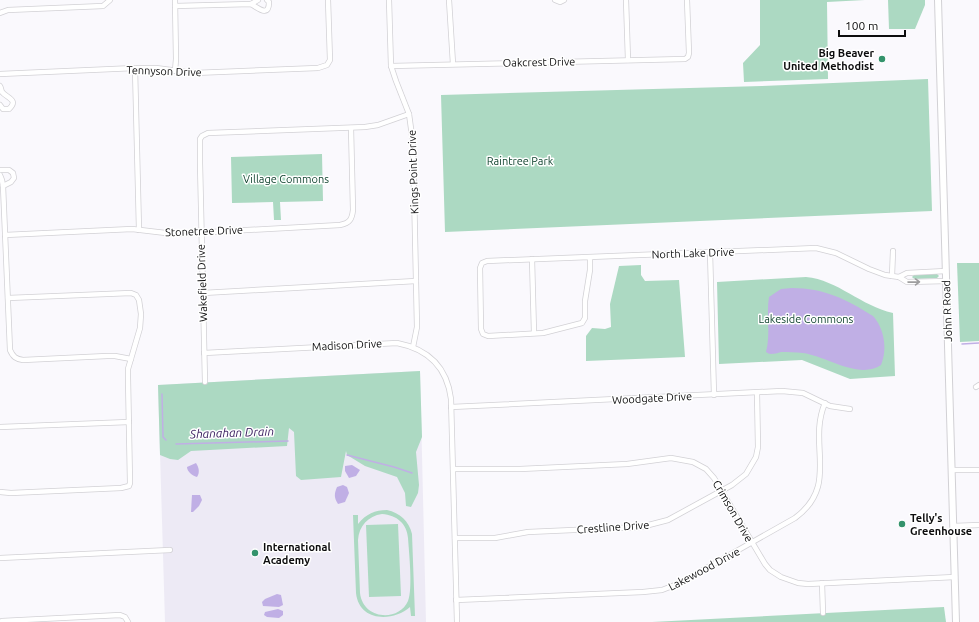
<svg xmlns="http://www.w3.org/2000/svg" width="979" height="622" font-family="Ubuntu,sans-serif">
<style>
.built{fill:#edeaf5}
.green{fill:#acd9c2;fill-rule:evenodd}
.water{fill:#c0afe5}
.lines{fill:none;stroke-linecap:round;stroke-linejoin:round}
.stream{stroke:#c0afe5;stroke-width:1.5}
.minor-casing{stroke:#d2d1d5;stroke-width:6}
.secondary-casing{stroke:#d2d1d5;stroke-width:8}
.minor{stroke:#fff;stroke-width:4.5}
.secondary{stroke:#fff;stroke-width:6}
.oneway{stroke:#9e9e9f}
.poi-dot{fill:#34936c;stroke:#fff;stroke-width:1.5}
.labels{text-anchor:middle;stroke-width:3;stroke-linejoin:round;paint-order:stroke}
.poi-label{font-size:11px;font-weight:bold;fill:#0d0d0e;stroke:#fff;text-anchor:start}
.street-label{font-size:11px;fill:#0d0d0e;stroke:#fff}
.park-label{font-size:11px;fill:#124530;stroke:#fff}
.water-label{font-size:12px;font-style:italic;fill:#3b2060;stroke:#fff}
</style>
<rect width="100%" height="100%" fill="#faf9fd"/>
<!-- built -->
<polygon class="built" points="420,371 426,622 165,622 158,385"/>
<!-- green -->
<g class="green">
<polygon points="760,0 865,0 827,2 828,79 744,82 743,63 760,45"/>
<polygon points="888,0 925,0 925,5 915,29 889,29"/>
<polygon points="928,79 932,211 445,232 441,95 762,86"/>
<polygon points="322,154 323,201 280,202 281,220 274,220 273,202 232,203 231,157"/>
<polygon points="957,263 979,263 979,341 960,342"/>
<polygon points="641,265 641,275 645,281 679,280 685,357 586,361 586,336 592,328 605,329 611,327 610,304 619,266"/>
<polygon points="937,274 939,276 937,278 915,279 913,278 912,277 914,275"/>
<path d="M806,277C838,280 861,306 893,313L895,376L850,379L802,360L719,364L717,282Z"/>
<polygon points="420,371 422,437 416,452 419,485 418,493 411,507 406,506 405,493 397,477 365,466 347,455 346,451 341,477 301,480 296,476 294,432 289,428 287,446 191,451 178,460 170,459 160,455 158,385"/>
<path d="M387,510C400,513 409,521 412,534L415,616H411L410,607C393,622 359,622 356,593L353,515H358V524C366,514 375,510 387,510ZM382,514C397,515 407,524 408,538C409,553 413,589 408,601C399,622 363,620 360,593L358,540C359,526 368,516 382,514Z"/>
<polygon points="398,524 401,596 369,597 366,525"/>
<polygon points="944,607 946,622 652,622"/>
</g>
<!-- water -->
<g class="water">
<path d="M792,288C824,288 846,299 873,316C884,328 888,349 881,365C859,380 826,356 803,353C795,352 788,352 781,352C778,353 774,354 771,354C769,354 768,353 766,352C771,334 766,315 769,297L781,289Z"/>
<path d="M196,463C199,468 200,472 197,477C193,476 187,472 187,467Z"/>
<polygon points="352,465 360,470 356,476 349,478 345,471 345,466"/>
<path d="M343,485L347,487L349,493L345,502L338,504C334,498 334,494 337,487Z"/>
<polygon points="192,495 200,495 202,500 199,506 193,512 191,512"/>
<polygon points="277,594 281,595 283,605 279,607 263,606 262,602 265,599"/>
<polygon points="278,609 283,611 283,615 279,618 267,617 264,615 265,612"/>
</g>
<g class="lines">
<!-- stream -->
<g class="stream">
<polyline points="962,344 979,343"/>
<polyline points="162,394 163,437 166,440"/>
<polyline points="176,444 288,441"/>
<polyline points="347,455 394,467 412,473"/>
</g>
<!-- minor casing -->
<g class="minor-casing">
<g id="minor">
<polyline points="389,0 391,66 396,81 409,114 413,143 417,327 413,347"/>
<polyline points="449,0 453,64"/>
<polyline points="555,0 560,2 564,0"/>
<polyline points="626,0 628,60"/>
<polyline points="251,4 258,0"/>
<path d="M175,6L251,4C258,8 269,18 269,2L267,0"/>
<polyline points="0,13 8,10 103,6 110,0"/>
<polyline points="391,66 685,59 688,57 689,53 687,0"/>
<polyline points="135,68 139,230"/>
<polyline points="175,71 176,59 175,0"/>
<polyline points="0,74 135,68 156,68 194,73 318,68 327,65 330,60 328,0"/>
<path d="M0,86C1,87 1,90 2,92C7,98 19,100 9,109H3L0,105"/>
<polyline points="0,170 9,170 13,173 14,178 11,182 3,186"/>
<path d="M0,175L2,180L3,186L10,350C13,357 16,359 23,360L107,356H115L131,359"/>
<path d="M5,235L132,229L174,234L340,225C350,223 352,219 353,210L351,128"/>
<polyline points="710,252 714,395"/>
<polyline points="590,257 590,270 585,301 585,318 582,323 543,333 488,336 483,334 481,329 480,268 482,263 487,261 816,248 836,253 869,269 885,275 899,277 907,282 947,281"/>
<polyline points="532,259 534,333"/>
<polyline points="892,276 893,251"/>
<polyline points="899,277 907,273 946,271"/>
<polyline points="203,293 416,281"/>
<path d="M204,353L397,343C428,349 447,367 451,399L457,622"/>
<polyline points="205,382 200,163 200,139 202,136 208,133 365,127 378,125 409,114"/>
<polyline points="976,387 979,385"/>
<polyline points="451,407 782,391 803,393 830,406 850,409"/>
<polyline points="0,427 129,422"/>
<polyline points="453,469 520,469 627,464 671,458 693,462 706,469 714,478 765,564 770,570 781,577 798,583 808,584 955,577"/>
<polyline points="952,470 979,470"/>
<polyline points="0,492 11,493 121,488 129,486 130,483 128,378 128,369 140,328 141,314 139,300 136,295 131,293 8,298"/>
<polyline points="953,526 979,525"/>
<polyline points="455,538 495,538 528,532 641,527 668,520 732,485 746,474 756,457 758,447 757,393"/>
<polyline points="0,558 170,550"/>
<polyline points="822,583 823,613"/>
<path d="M456,600L643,592L662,590L680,583L795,518C840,485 807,445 825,403"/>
<polyline points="2,621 120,615 125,617 128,622"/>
</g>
</g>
<!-- secondary casing -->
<g class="secondary-casing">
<polyline id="secondary" points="938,0 956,622"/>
</g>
<!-- minor -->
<use href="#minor" class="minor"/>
<!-- secondary -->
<use href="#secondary" class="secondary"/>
</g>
<!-- one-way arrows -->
<defs><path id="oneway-shaft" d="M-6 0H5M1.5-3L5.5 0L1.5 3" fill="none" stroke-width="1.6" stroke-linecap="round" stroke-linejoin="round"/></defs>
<use class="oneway" href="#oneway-shaft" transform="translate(914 282) rotate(-1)"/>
<!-- markers -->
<g class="poi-dot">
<circle cx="882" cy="59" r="4"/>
<circle cx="902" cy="524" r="4"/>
<circle cx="255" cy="553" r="4"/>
</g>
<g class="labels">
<!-- poi labels -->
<g class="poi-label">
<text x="874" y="57" text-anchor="end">Big Beaver<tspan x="874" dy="13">United Methodist</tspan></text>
<text x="910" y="522">Telly's<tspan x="910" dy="13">Greenhouse</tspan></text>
<text x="263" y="551">International<tspan x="263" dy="13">Academy</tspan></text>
</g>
<!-- street labels -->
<g class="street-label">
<text transform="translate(539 62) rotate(-1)" y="4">Oakcrest Drive</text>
<text transform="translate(164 71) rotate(2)" y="4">Tennyson Drive</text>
<text transform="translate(413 172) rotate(-92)" y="4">Kings Point Drive</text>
<text transform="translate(204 231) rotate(-2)" y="4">Stonetree Drive</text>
<text transform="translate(693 253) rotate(-2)" y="4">North Lake Drive</text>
<text transform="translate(202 283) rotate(-92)" y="4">Wakefield Drive</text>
<text transform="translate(947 311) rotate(-92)" y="4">John R Road</text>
<text transform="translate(347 345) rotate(-3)" y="4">Madison Drive</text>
<text transform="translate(652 398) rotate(-3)" y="4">Woodgate Drive</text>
<text transform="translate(733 511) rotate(60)" y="4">Crimson Drive</text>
<text transform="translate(613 527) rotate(-4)" y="4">Crestline Drive</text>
<text transform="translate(704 569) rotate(-28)" y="4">Lakewood Drive</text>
</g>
<!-- park labels -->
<g class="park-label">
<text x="520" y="165">Raintree Park</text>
<text x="286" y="183">Village Commons</text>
<text x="806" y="323">Lakeside Commons</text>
</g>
<!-- water labels -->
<g class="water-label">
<text transform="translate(232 433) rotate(-2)" y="4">Shanahan Drain</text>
</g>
</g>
<!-- scale -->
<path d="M839 30v6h66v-6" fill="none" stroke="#0d0d0e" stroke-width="2"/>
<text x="845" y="30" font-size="12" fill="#0d0d0e" stroke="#ffffff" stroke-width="3" paint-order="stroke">100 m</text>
</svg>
